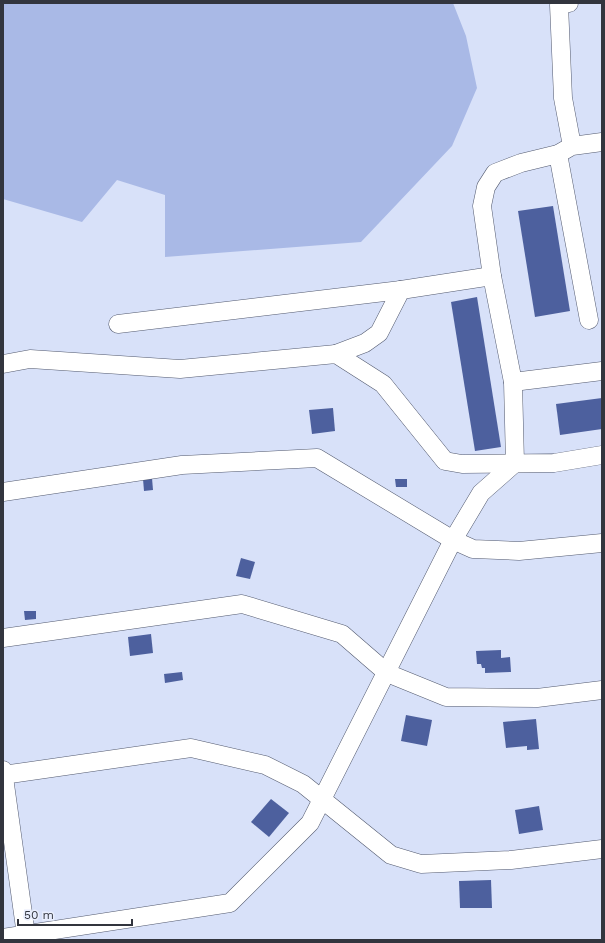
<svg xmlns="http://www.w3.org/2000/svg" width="605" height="943" font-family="'Work Sans',sans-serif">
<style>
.green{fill:#a9b9e6}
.building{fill:#4d609e}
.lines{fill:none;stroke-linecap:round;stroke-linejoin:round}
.minor-casing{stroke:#535a6f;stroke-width:19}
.minor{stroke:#fff;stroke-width:18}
</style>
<rect width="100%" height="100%" fill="#d8e1f9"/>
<!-- green -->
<polygon class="green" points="3,3 453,3 466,36 477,88 452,146 361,242 165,257 165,195 117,180 82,222 3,199"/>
<!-- building -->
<g class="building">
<polygon points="553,206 570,311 535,317 518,211"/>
<polygon points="477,297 501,447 475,451 451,302"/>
<polygon points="602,398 602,429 560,435 556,404"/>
<polygon points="333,408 335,431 312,434 309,410"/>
<polygon points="152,478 153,490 144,491 143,479"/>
<polygon points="395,479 407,479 407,487 396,487"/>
<polygon points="241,558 255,562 250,579 236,576"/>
<polygon points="24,611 36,611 36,619 25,620"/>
<polygon points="151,634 153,653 130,656 128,637"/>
<polygon points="501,650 501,658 510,657 511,672 485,673 485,668 482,668 481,664 477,664 476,651"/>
<polygon points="182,672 183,680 165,683 164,674"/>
<polygon points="406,715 432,720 427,746 401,741"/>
<polygon points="536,719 539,749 527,750 527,746 506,748 503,722"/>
<polygon points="271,799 289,813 269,837 251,822"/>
<polygon points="539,806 543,830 519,834 515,810"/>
<polygon points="491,880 492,908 460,908 459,881"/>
</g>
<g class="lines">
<!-- minor casing -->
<g class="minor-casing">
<g id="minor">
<polyline points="569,3 559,5 563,98 572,146"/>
<polyline points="558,154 589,320"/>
<polyline points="118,324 401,290"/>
<polyline points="336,354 365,343 379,333 401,290 492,276"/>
<polyline points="3,364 30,359 180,369 336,354 383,384 445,461 462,464 554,463 602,455"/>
<polyline points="513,382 602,371"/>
<polyline points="3,492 182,465 317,458 453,540 473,549 519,551 602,543"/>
<polyline points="3,638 242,604 342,634 387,673 446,697 537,698 602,690"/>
<polyline points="3,770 26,935"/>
<polyline points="3,775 191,748 265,765 303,784 391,855 421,864 511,860 602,849"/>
<polyline points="3,938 230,903 310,823 453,540 481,493 515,463 513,382 492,276 482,206 486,187 495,173 521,163 558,154 572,146 602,142"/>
</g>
</g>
<!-- minor -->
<use href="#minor" class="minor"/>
</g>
<!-- border -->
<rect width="605" height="943" fill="none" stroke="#32353e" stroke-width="8"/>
<!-- scale -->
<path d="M18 919v6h114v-6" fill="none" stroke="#32353e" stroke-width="2"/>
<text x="24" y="919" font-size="12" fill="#32353e" stroke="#e9eefd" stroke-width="3" paint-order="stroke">50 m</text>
</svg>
